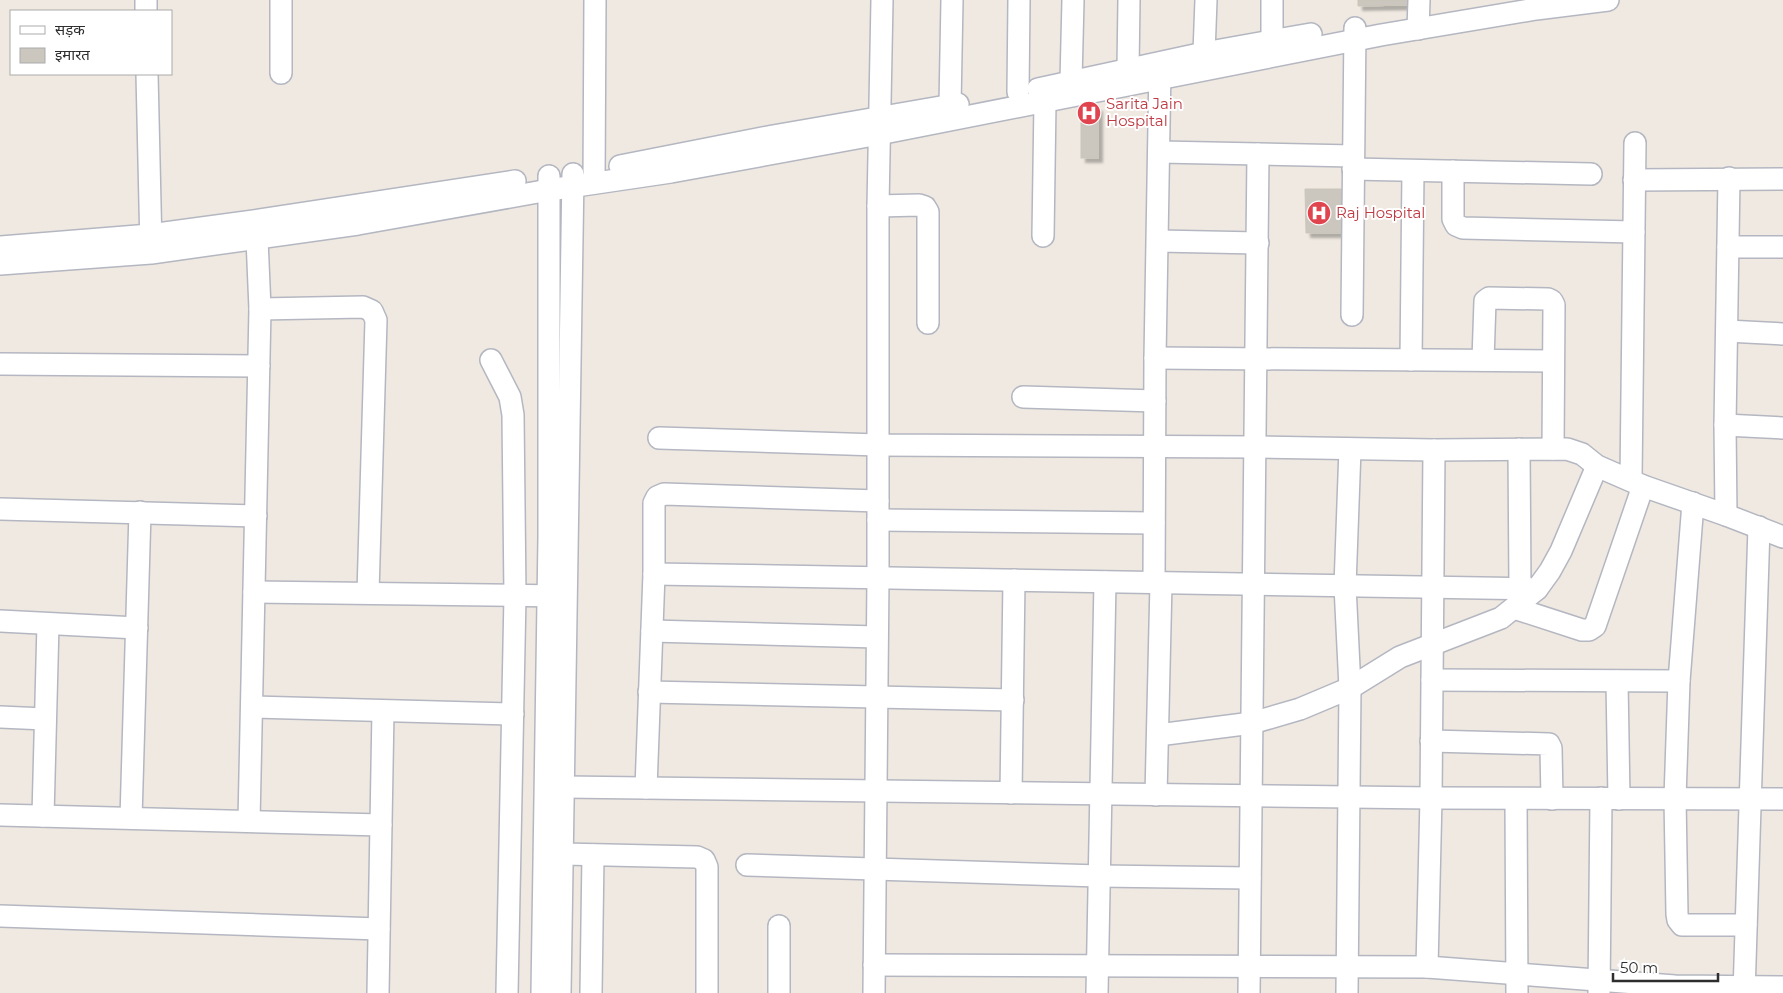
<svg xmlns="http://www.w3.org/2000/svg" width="1783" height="993" font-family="Montserrat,'Noto Sans Devanagari',sans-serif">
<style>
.building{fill:#cbc7bf;stroke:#cbc5ba;filter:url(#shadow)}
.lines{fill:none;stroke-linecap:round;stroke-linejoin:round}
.minor-casing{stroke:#b4b7c1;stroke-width:24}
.minor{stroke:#fff;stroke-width:21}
.labels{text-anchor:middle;stroke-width:4;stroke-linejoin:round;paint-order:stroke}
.health-label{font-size:15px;fill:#be3a42;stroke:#fff;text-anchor:start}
</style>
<defs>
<filter id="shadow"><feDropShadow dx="4.5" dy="4.5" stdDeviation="1" flood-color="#0004"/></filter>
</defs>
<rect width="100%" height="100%" fill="#efe9e1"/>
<!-- building -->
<g class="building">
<polygon points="1358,0 1411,0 1411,5 1358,6"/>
<rect x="1081" y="107" width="17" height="51"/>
<polygon points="1305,189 1343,189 1344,233 1306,233"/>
</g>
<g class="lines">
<!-- minor casing -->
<g class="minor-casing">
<g id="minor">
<polyline points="146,0 146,11"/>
<polyline points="1418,29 1419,0"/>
<polyline points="1272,41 1272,0"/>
<polyline points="1204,53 1206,0"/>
<polyline points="1128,69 1129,0"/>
<polyline points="281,73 281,0"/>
<polyline points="147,74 151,248"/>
<polyline points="1071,81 1073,0"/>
<polyline points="1038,89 1204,53 1311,34"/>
<polyline points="1018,92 1019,0"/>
<polyline points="950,105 952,0"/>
<polyline points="1160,152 1353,156"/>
<polyline points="620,166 773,136 958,104"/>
<polyline points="1353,169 1591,174"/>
<polyline points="1453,171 1453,219 1456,225 1463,228 1634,232"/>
<polyline points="1634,180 1783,179"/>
<polyline points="594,183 595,0"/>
<polyline points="878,206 919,205 925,207 928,212 928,323"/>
<polyline points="1043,236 1045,102"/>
<polyline points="1158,241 1258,243"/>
<polyline points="0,247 150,235 260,220 515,181"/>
<polyline points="1728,247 1783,247"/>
<polyline points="0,264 151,253 358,224 549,190 671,172 879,134 1381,35 1536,9 1608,0"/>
<polyline points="260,309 363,307 372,311 376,320 368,593"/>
<polyline points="1352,315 1355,28"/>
<polyline points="1727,331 1783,334"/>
<polyline points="1155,358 1553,361"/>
<polyline points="491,360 510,397 513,415 515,596 507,993"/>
<polyline points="1411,360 1413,171"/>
<polyline points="1483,360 1485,301 1489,298 1548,299 1552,301 1554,305 1553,449"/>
<polyline points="0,364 259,366"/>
<polyline points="1023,397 1155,401"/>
<polyline points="1725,425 1783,428"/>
<polyline points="659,438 878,445 1255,447 1434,450 1567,449 1582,454 1597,466 1643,486 1726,515 1783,537"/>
<polyline points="1519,449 1520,588"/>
<polyline points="1631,479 1635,143"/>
<polyline points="1693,503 1679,681 1675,798 1677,914 1678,920 1682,925 1746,925"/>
<polyline points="0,509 256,516"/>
<polyline points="1726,515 1725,425 1729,178"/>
<polyline points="878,520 1154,523"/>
<polyline points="654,574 1537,589"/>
<polyline points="1154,583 1155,358 1160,66"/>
<polyline points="254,592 562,596"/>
<polyline points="1514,608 1582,630 1589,630 1595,626 1643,486"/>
<polyline points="0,621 137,628"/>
<polyline points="652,631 877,637"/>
<polyline points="1432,680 1679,681"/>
<polyline points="1617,681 1619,799"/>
<polyline points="649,692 1013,700"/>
<polyline points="252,707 513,714"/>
<polyline points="0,717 45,719"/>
<polyline points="1158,735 1252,723 1300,709 1350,688 1400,657 1501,618 1537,589 1550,571 1561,551 1597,466"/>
<polyline points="1431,741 1549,744 1551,748 1552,799"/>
<polyline points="564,787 1431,798 1783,799"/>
<polyline points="646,788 654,574 654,503 657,497 664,494 878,501"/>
<polyline points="1011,793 1014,580"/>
<polyline points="1156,795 1161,583"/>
<polyline points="1516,799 1517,993"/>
<polyline points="0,815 381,825"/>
<polyline points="43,816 48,624"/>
<polyline points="131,818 140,512"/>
<polyline points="249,821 260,309 257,239"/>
<polyline points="563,854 697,857 704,860 707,867 707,993"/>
<polyline points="747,865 1099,876 1250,878"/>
<polyline points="0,916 379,929"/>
<polyline points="874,965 1427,967 1675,986 1783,987"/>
<polyline points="1427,967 1431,798 1434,450"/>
<polyline points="378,993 383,711"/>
<polyline points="542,993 549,537 549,176"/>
<polyline points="560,993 573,174"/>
<polyline points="591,993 593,855"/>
<polyline points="779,993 779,926"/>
<polyline points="874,993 878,578 878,206 882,0"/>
<polyline points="1097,993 1105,582"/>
<polyline points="1249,993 1258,154"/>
<polyline points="1347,993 1350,688 1345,586 1350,449"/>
<polyline points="1599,993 1601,798"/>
<polyline points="1744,993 1759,527"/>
</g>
</g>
<!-- minor -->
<use href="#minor" class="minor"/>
</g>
<!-- icons -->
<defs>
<g id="hospital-disc" transform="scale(1.25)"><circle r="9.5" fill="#e0444e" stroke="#fff"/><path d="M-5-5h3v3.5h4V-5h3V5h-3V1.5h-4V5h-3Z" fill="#fff"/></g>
</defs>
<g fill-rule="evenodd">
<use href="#hospital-disc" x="1089" y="113"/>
<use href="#hospital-disc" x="1319" y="213"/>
</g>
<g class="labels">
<!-- health labels -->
<g class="health-label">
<text x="1106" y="109">Sarita Jain<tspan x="1106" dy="17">Hospital</tspan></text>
<text x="1336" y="218">Raj Hospital</text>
</g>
</g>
<!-- legend -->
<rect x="10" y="10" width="162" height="65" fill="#ffffff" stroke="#ababab"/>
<rect x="20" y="26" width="25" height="8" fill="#ffffff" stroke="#ababab"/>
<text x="55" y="35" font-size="15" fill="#2e2e2e">सड़क</text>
<rect x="20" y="48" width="25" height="15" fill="#cbc7bf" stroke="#ababab"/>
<text x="55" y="60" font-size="15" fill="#2e2e2e">इमारत</text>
<!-- scale -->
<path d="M1613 973v8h105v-8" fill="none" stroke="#2e2e2e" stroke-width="2.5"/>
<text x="1620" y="973" font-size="15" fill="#2e2e2e" stroke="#ffffff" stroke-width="4" paint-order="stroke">50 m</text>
</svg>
